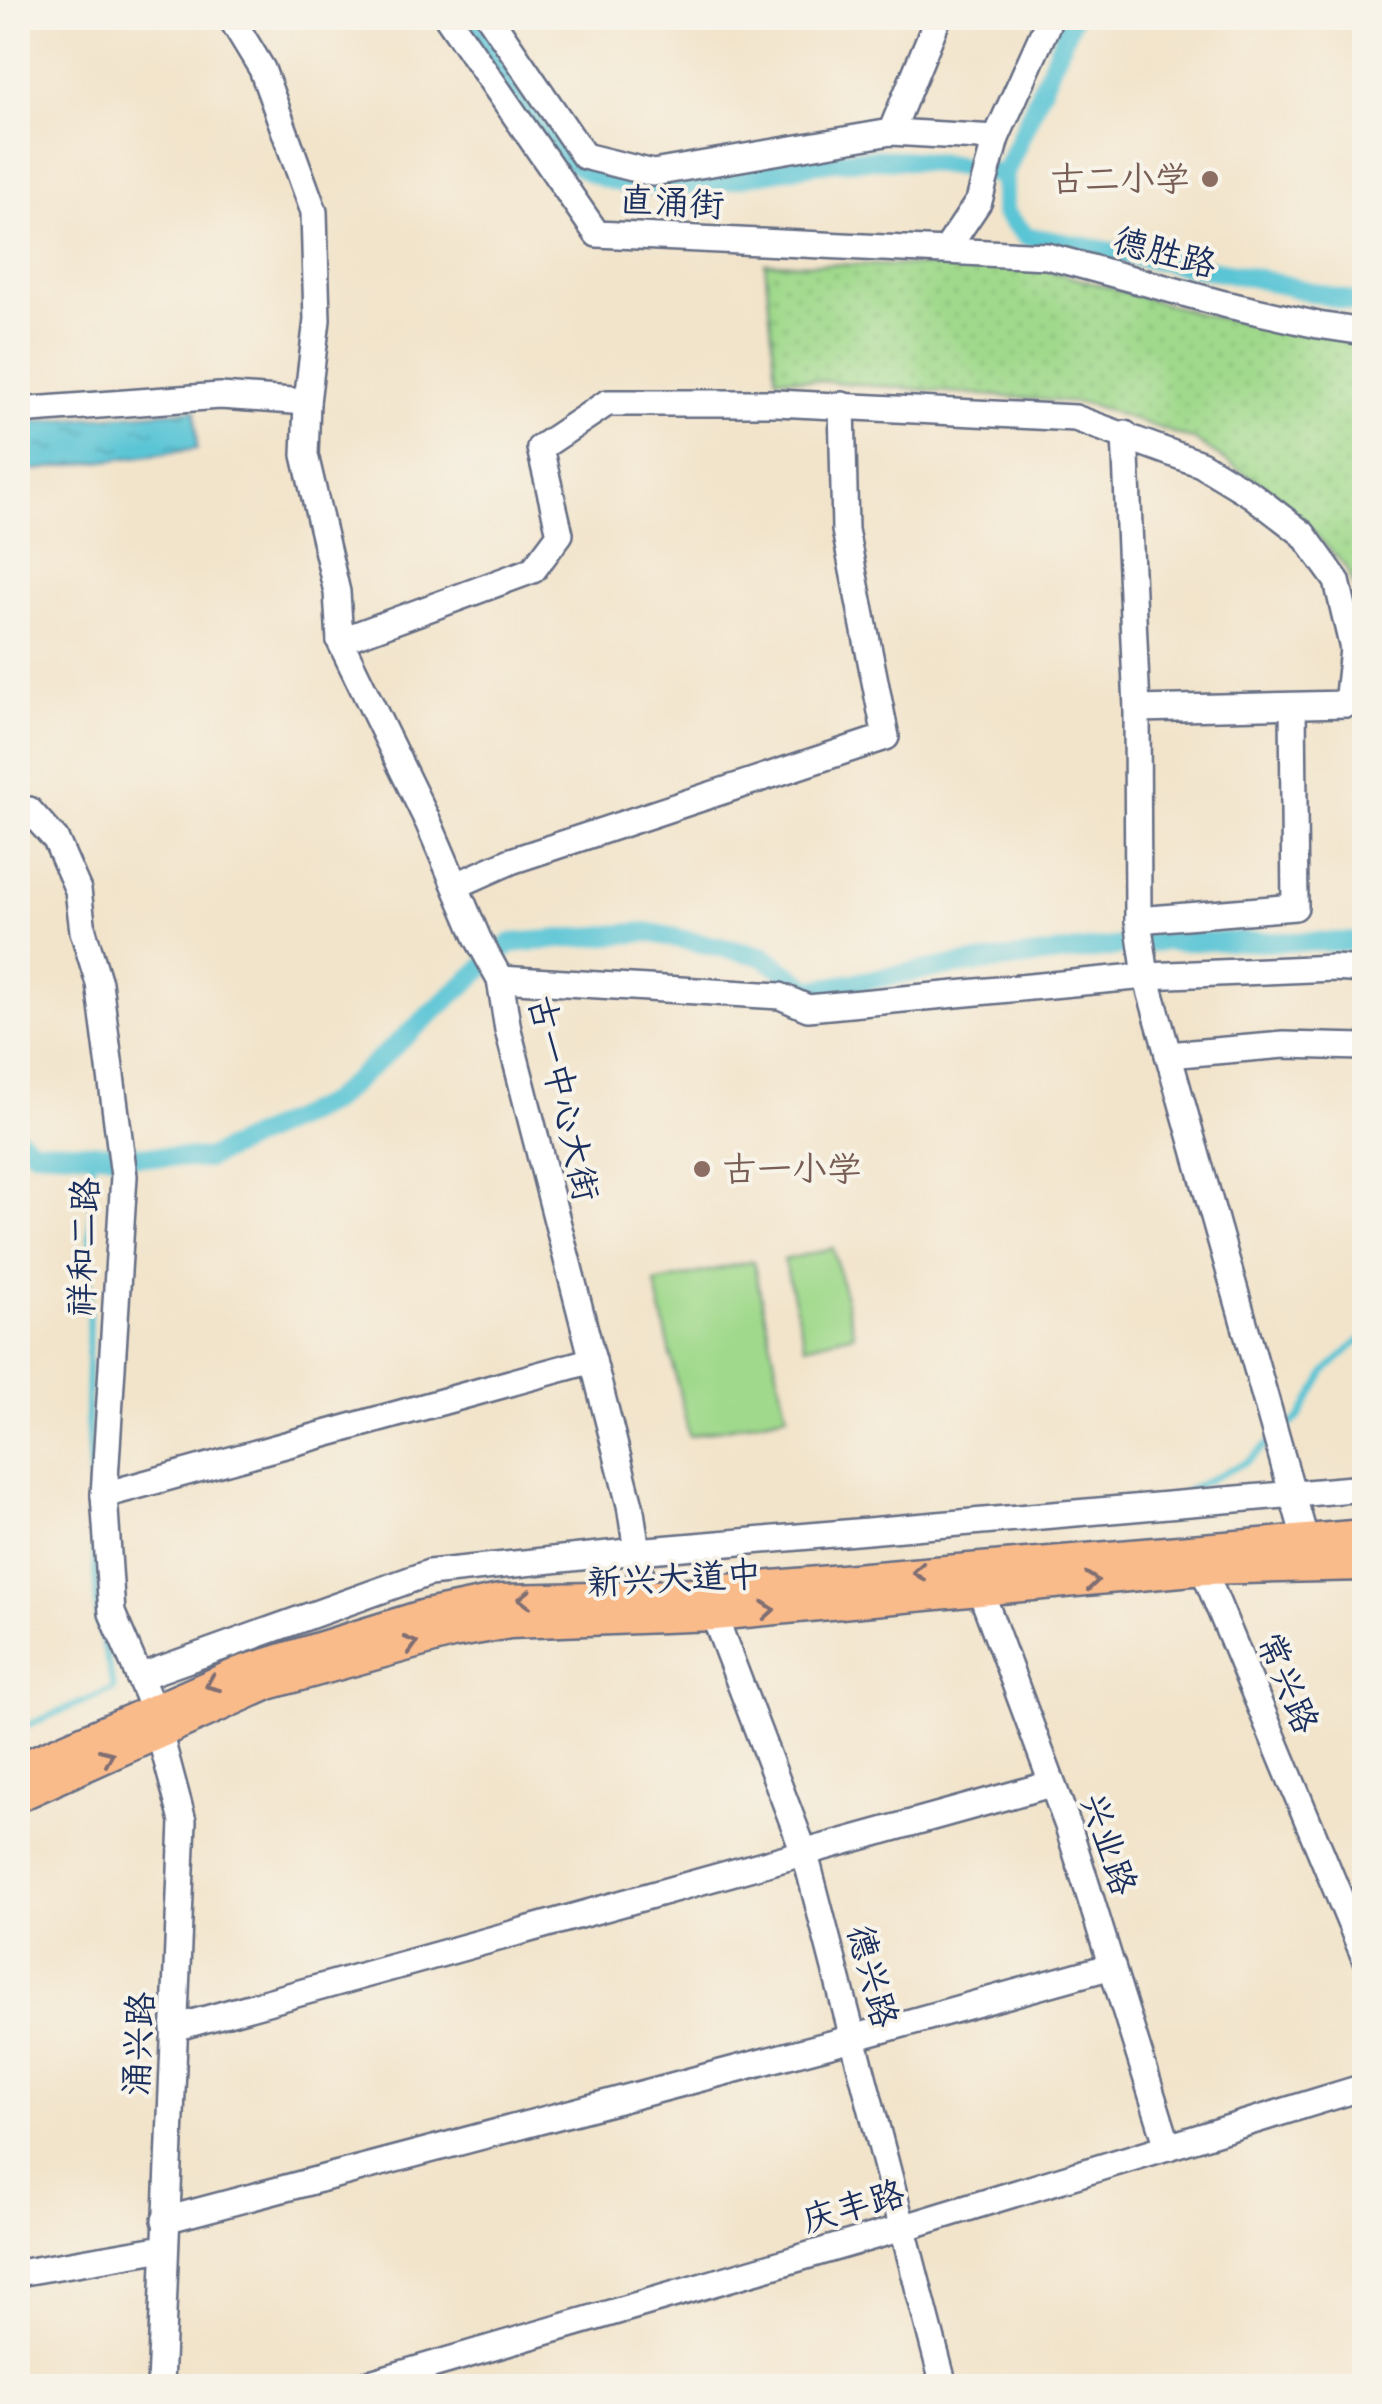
<svg xmlns="http://www.w3.org/2000/svg" width="1382" height="2404" font-family="Delius,'LXGW WenKai TC',sans-serif">
<style>
.grass{fill:url(#grass-dots);stroke:#5e8475;stroke-width:2.5}
.garden{fill:#a0d98c;stroke:#5e8475;stroke-width:2.5}
.water{fill:url(#water-ripples);stroke:#3a7a9a;stroke-width:2.5}
.lines{fill:none;stroke-linecap:round;stroke-linejoin:round}
.stream{stroke:#5ac5d5;stroke-width:6}
.canal{stroke:#5ac5d5;stroke-width:20}
.minor-casing{stroke:#666e84;stroke-width:30}
.major-casing{stroke:#666e84;stroke-width:35}
.minor{stroke:#fff;stroke-width:25}
.major{stroke:#fabb8b;stroke-width:30}
.oneway{stroke:#7f6e72}
.education-dot{fill:#8d6e63;stroke:#f7f3e8;stroke-width:4}
.labels{text-anchor:middle;stroke-width:8;stroke-linejoin:round;paint-order:stroke}
.education-label{font-size:35px;fill:#785e54;stroke:#f7f3e8;text-anchor:end}
.street-label{font-size:35px;fill:#1b2f5e;stroke:#f7f3e8}
</style>
<defs>
<pattern id="grass-dots" width="8" height="8" patternUnits="userSpaceOnUse" patternTransform="scale(2.5)"><rect width="8" height="8" fill="#a0d98c"/><path d="M2 2h.1M6 6h.1" fill="none" stroke="#89bb7b" stroke-width="1.8" stroke-linecap="round"/></pattern>
<pattern id="water-ripples" width="26" height="14" patternUnits="userSpaceOnUse" patternTransform="scale(2.5)"><rect width="26" height="14" fill="#5ac5d5"/><path d="M2 4q2-2 4 0t4 0M15 11q2-2 4 0t4 0" fill="none" stroke="#4aa0b0"/></pattern>
</defs>
<rect width="100%" height="100%" fill="#f7f3e8"/>
<filter id="ink" filterUnits="userSpaceOnUse"><feTurbulence type="fractalNoise" baseFrequency=".01" numOctaves="2"/><feDisplacementMap in="SourceGraphic" scale="20" xChannelSelector="R" yChannelSelector="G"/><feConvolveMatrix kernelMatrix="1 2 1 2 8 2 1 2 1" color-interpolation-filters="sRGB"/></filter>
<filter id="wash" filterUnits="userSpaceOnUse"><feTurbulence type="fractalNoise" baseFrequency=".0048" numOctaves="4" result="noise"/><feDisplacementMap in="SourceGraphic" scale="40" xChannelSelector="R" yChannelSelector="G"/><feGaussianBlur stdDeviation="2.25" result="paint"/><feColorMatrix in="noise" values="0 0 0 0 0 0 0 0 0 0 0 0 0 0 0 0 0 1.4 0 .05"/><feComposite in="paint" operator="in"/></filter>
<g filter="url(#wash)">
<rect width="100%" height="100%" fill="#f2e4cb"/>
<!-- grass -->
<polygon class="grass" points="765,263 1040,268 1212,317 1364,341 1364,615 1347,568 1279,496 1194,440 1089,404 776,377"/>
<!-- garden -->
<g class="garden">
<polygon points="833,1248 854,1334 805,1346 784,1260"/>
<polygon points="753,1261 787,1415 689,1436 655,1283"/>
</g>
<!-- water -->
<polygon class="water" points="195,410 197,449 18,472 18,423"/>
<g class="lines">
<!-- stream -->
<g class="stream">
<polyline points="1281,1433 1299,1418 1326,1371 1364,1336"/>
<polyline points="1186,1491 1248,1461 1271,1441"/>
<polyline points="18,1729 114,1689 98,1622 87,1413 92,1153"/>
</g>
<!-- canal -->
<g class="canal">
<path d="M466,18C496,64 528,133 575,164C648,213 758,168 836,161C890,156 951,162 1004,175"/>
<polyline points="1072,18 1004,175 1004,212 1026,236 1255,278 1364,305"/>
<polyline points="18,1138 33,1150 206,1159 331,1102 511,943 647,932 763,956 811,990 942,967 1164,941 1364,942"/>
</g>
</g>
</g>
<g filter="url(#ink)">
<g class="lines">
<!-- minor casing -->
<g class="minor-casing">
<g id="minor">
<polyline points="231,18 262,69 314,212 317,320 307,402"/>
<polyline points="448,18 597,234 1047,256 1224,304 1318,325 1364,332"/>
<polyline points="490,18 584,156 653,173 891,132 996,138"/>
<polyline points="891,132 938,18"/>
<polyline points="946,250 979,201 996,138 1050,18"/>
<polyline points="18,411 220,396 307,402 305,455 337,592 340,641 429,824 478,939 500,979 508,1030 630,1505 644,1597"/>
<polyline points="1125,434 1137,709 1138,920 1146,976 1306,1542"/>
<polyline points="340,641 533,570 560,534 540,448 607,403 776,403 1075,418 1201,464 1252,495 1303,534 1337,581 1353,649 1364,646"/>
<polyline points="1137,709 1347,704 1353,649"/>
<polyline points="18,810 29,810 56,840 78,890 83,931 99,983 124,1176 104,1495 112,1613 153,1709 183,1821 160,2386"/>
<polyline points="457,885 511,861 886,737 845,530 842,405"/>
<polyline points="1138,920 1295,907 1293,706"/>
<polyline points="500,979 780,996 808,1008 1146,976 1333,968 1364,970"/>
<polyline points="1168,1055 1284,1045 1364,1047"/>
<polyline points="104,1495 593,1360"/>
<polyline points="1196,1552 1364,1956"/>
<polyline points="975,1576 1068,1826 1168,2147"/>
<polyline points="707,1597 805,1854 944,2386"/>
<polyline points="139,1677 429,1573 637,1551 1364,1488"/>
<polyline points="174,2028 1051,1784"/>
<polyline points="165,2220 853,2038 1112,1966"/>
<polyline points="18,2273 164,2248"/>
<polyline points="360,2386 902,2228 1364,2087"/>
</g>
</g>
<!-- major casing -->
<g class="major-casing">
<g id="major">
<polyline points="18,1769 241,1672 422,1616 500,1600 644,1597 1364,1535"/>
<polyline points="18,1796 268,1684 452,1633 510,1623 714,1615 1203,1569 1364,1565"/>
</g>
</g>
<!-- minor -->
<use href="#minor" class="minor"/>
<!-- major -->
<use href="#major" class="major"/>
</g>
<!-- one-way arrows -->
<defs><path id="oneway-chevron" d="M-2-3.5L2.5 0L-2 3.5" fill="none" stroke-width="1.6" stroke-linecap="round" stroke-linejoin="round" transform="scale(2.5)"/></defs>
<g class="oneway">
<use href="#oneway-chevron" transform="translate(919 1572) rotate(175)"/>
<use href="#oneway-chevron" transform="translate(1092 1581) rotate(-6)"/>
<use href="#oneway-chevron" transform="translate(525 1599) rotate(179)"/>
<use href="#oneway-chevron" transform="translate(768 1610) rotate(-5)"/>
<use href="#oneway-chevron" transform="translate(411 1644) rotate(-16)"/>
<use href="#oneway-chevron" transform="translate(212 1684) rotate(157)"/>
<use href="#oneway-chevron" transform="translate(107 1756) rotate(-24)"/>
</g>
</g>
<!-- markers -->
<g class="education-dot">
<circle cx="1210" cy="179" r="10"/>
<circle cx="702" cy="1169" r="10"/>
</g>
<g class="labels">
<!-- education labels -->
<g class="education-label">
<text x="1190" y="191">古二小学</text>
<text x="722" y="1181" text-anchor="start">古一小学</text>
</g>
<!-- street labels -->
<g class="street-label">
<text transform="translate(672 202) rotate(3)" y="12">直涌街</text>
<text transform="translate(1165 252) rotate(15)" y="12">德胜路</text>
<text transform="translate(564 1098) rotate(77)" y="12">古一中心大街</text>
<text transform="translate(83 1247) rotate(-88)" y="12">祥和二路</text>
<text transform="translate(674 1578) rotate(-3)" y="12">新兴大道中</text>
<text transform="translate(1288 1683) rotate(67)" y="12">常兴路</text>
<text transform="translate(1109 1844) rotate(71)" y="12">兴业路</text>
<text transform="translate(873 1976) rotate(75)" y="12">德兴路</text>
<text transform="translate(138 2044) rotate(-87)" y="12">涌兴路</text>
<text transform="translate(853 2206) rotate(-16)" y="12">庆丰路</text>
</g>
</g>
<!-- margin -->
<rect width="1382" height="2404" fill="none" stroke="#f7f3e8" stroke-width="60"/>
</svg>
